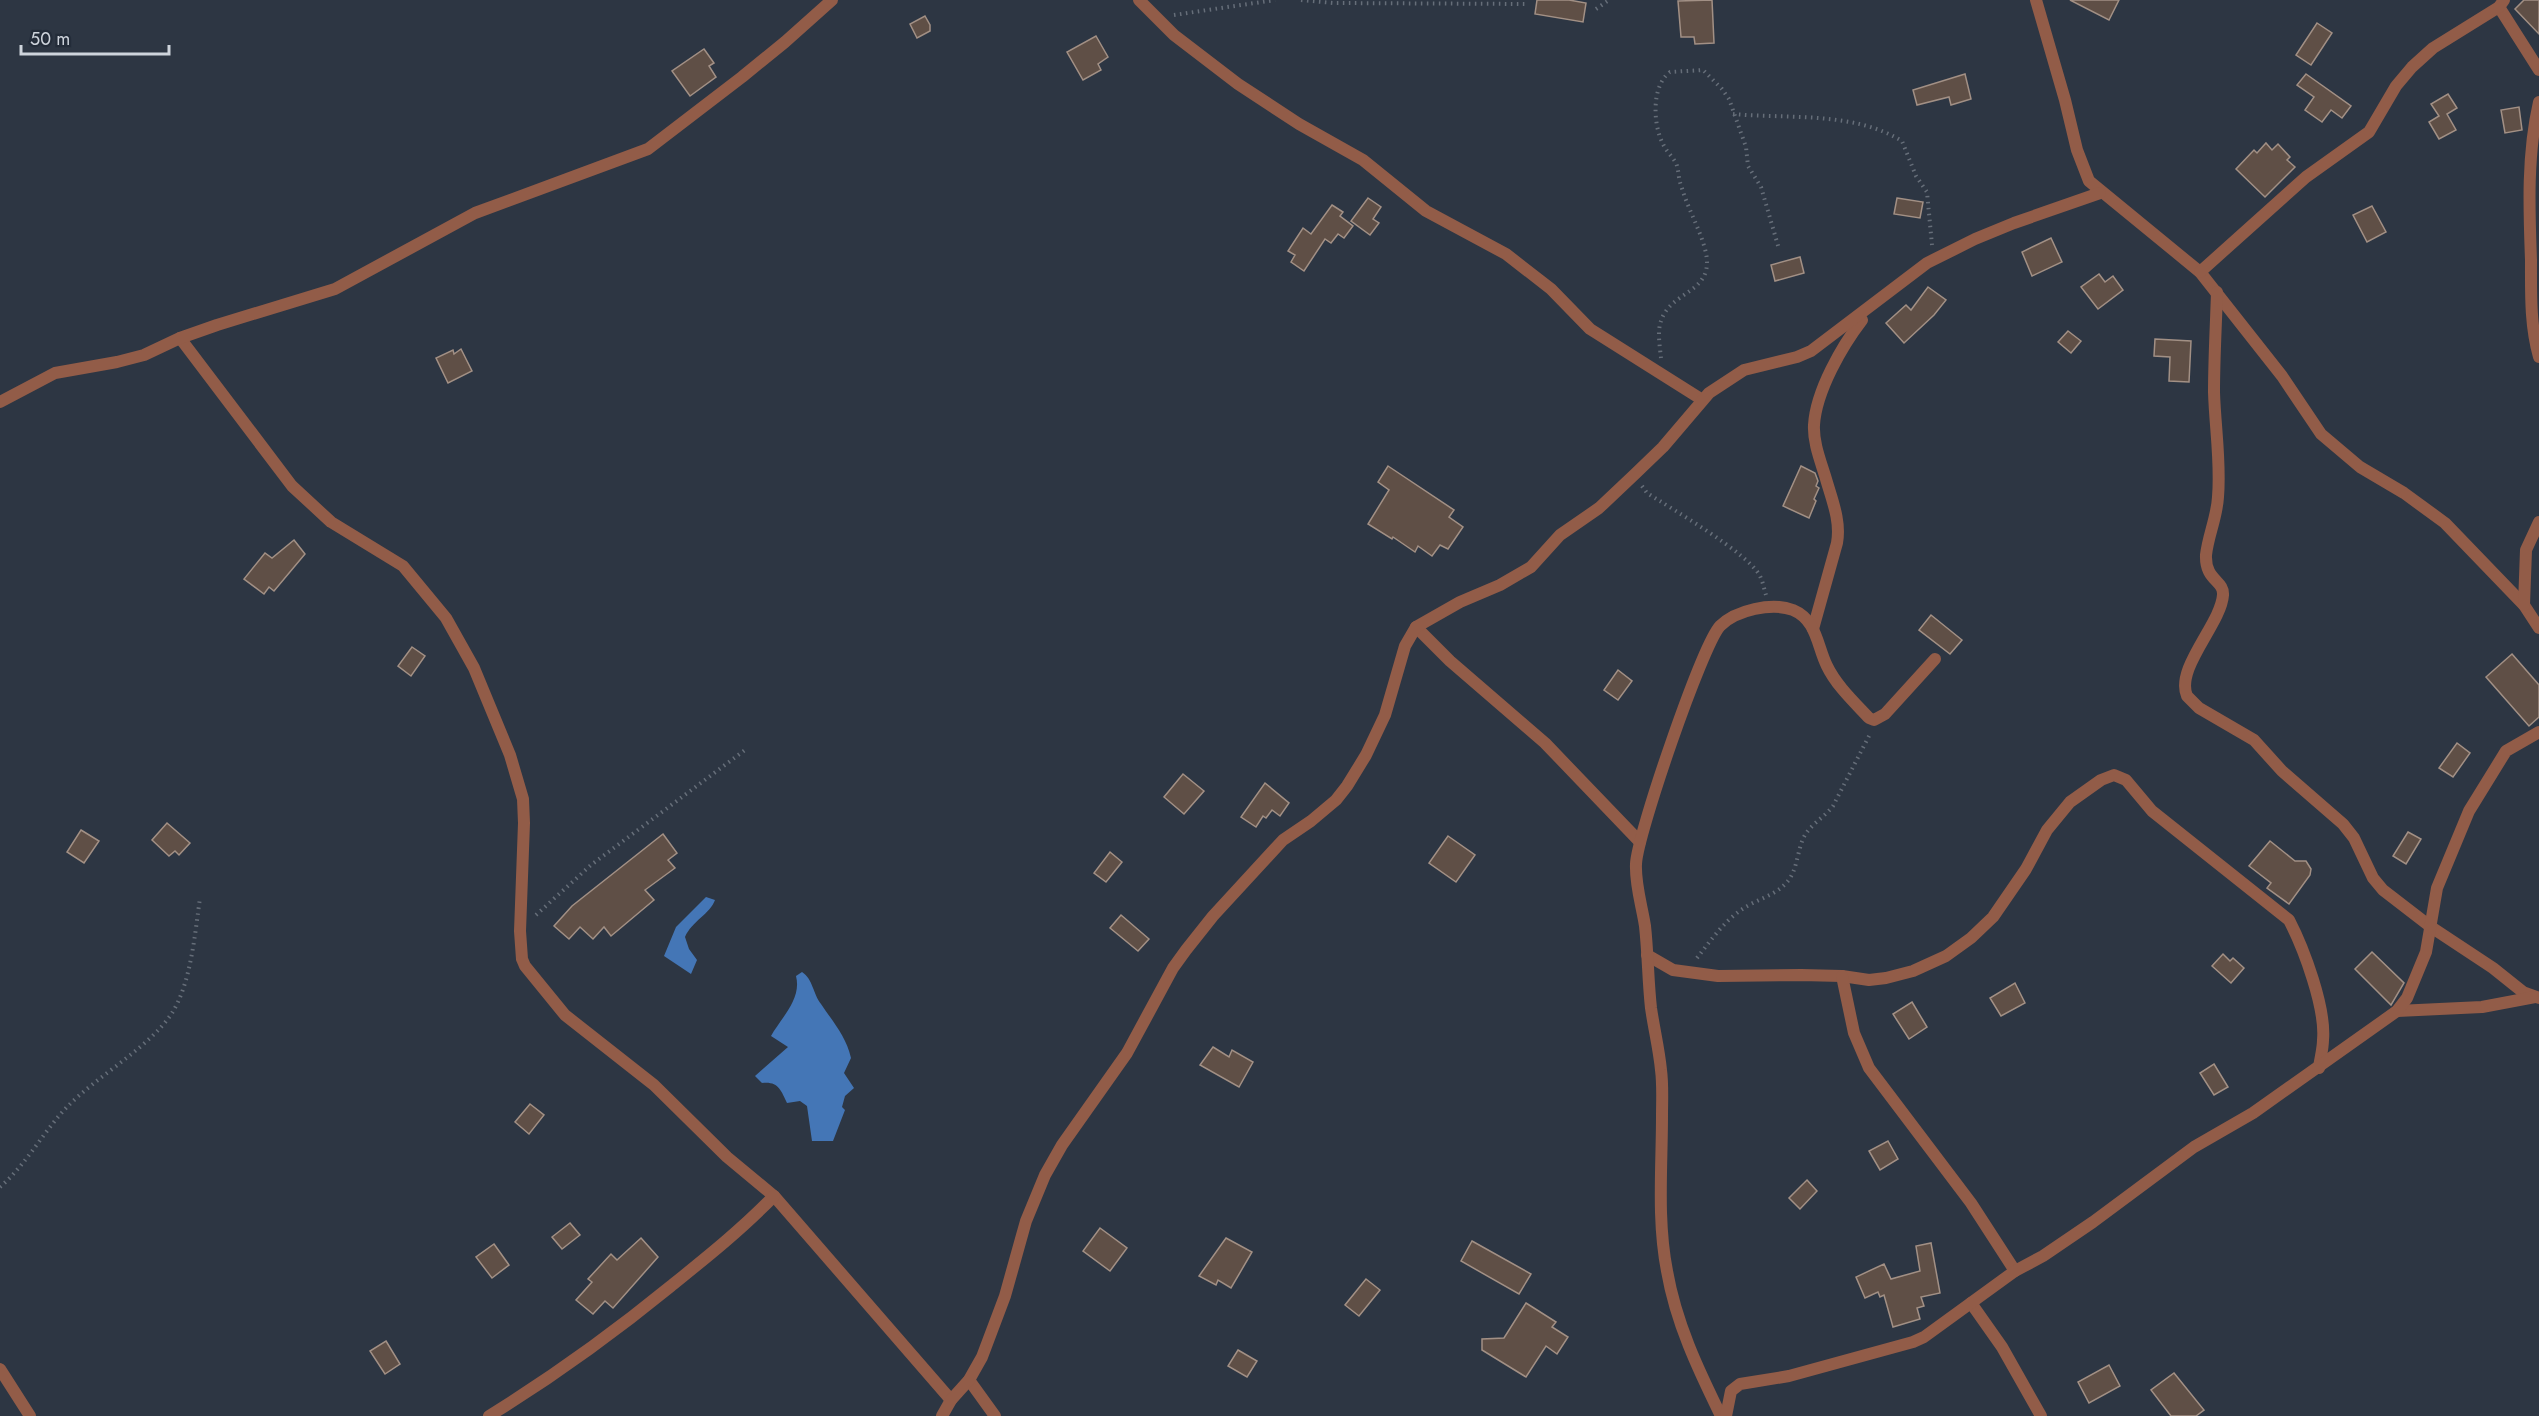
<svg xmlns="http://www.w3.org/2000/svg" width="2539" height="1416" font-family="Jost,sans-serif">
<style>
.water{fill:#4476b6}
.building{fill:#5f4f46;stroke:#a29085;stroke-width:1.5}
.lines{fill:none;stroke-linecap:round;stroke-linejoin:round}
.path{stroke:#666e79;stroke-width:4;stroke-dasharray:1.5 4.5;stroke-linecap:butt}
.minor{stroke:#925c48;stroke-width:12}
</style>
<rect width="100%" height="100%" fill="#2d3643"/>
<!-- water -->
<g class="water">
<path d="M706,897L715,900C710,914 692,921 685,937L689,949L697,960L691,974L664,956L676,927Z"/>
<path d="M802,972C813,979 813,994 821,1004C833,1022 846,1036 851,1058L844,1073L854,1088L845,1096L842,1107L845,1110L833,1141H812L807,1106L800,1101L787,1103C781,1090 778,1081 762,1083L755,1076L788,1047L771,1036C781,1018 802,999 796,976Z"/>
</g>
<!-- building -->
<g class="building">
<polygon points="1537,0 1569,0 1586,3 1583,22 1535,14"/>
<polygon points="1712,0 1714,43 1695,44 1694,37 1681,37 1678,1"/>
<polygon points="2070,0 2119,0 2109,20"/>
<polygon points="2524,0 2539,0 2539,34 2515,9"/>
<polygon points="925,16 930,25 930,31 917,38 910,24"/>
<polygon points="2317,23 2332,33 2311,65 2296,55"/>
<polygon points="1096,36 1108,57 1098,64 1101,70 1083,80 1067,52"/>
<polygon points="704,49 714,63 709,66 716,77 690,96 672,71"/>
<polygon points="1965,74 1971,99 1951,105 1949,97 1917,105 1913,90"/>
<polygon points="2306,74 2351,106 2342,118 2331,110 2322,122 2305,110 2314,97 2297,85"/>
<polygon points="2448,94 2457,108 2447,114 2456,130 2439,139 2429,122 2439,116 2431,104"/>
<polygon points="2519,107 2522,130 2505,133 2501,110"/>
<polygon points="2266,143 2272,150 2278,144 2290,157 2287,160 2295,167 2265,197 2236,169 2254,150 2257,153"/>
<polygon points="1368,198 1381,207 1373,219 1379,223 1370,235 1351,221"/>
<polygon points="1897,198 1923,202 1920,218 1894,214"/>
<polygon points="1332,205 1343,212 1340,216 1353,226 1344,238 1338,234 1331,243 1325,239 1304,271 1291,262 1295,255 1288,251 1303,228 1311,234"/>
<polygon points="2372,206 2386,232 2367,242 2353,215"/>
<polygon points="2051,238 2062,262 2032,276 2022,252"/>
<polygon points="1800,257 1804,273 1775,281 1771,265"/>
<polygon points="2099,274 2105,282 2113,276 2123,290 2098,309 2081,287"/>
<polygon points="1928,287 1946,300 1934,315 1904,343 1886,323 1906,305 1911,310"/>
<polygon points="2068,331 2081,341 2071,353 2058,342"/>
<polygon points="2155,339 2191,341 2189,382 2169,381 2170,357 2154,356"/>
<polygon points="461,349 472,371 448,383 436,358 453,350 454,354"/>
<polygon points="1388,466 1454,510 1449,517 1463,527 1448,549 1440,545 1432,556 1418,546 1415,552 1393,537 1392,539 1368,524 1389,490 1378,482"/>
<polygon points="1801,466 1815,473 1818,481 1816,486 1819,488 1814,499 1816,501 1809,518 1783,506"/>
<polygon points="294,540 305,554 274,591 269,587 264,594 244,579 265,553 272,558"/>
<polygon points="1931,615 1962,640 1950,654 1919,630"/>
<polygon points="412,647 425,656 411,676 398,666"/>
<polygon points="2512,654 2539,685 2539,717 2529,726 2486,677"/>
<polygon points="1618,670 1632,681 1618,700 1604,690"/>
<polygon points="2457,743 2470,753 2453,777 2439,768"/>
<polygon points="1183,774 1204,791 1184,814 1164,797"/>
<polygon points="1265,783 1289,803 1280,816 1272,810 1266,818 1263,816 1256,827 1241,817"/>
<polygon points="167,823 190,843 179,855 175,851 169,856 152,840"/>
<polygon points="81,830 99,841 84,863 67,852"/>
<polygon points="2408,832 2421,839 2406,864 2393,856"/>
<polygon points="663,834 677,853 668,860 675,868 645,890 654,900 611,936 604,927 593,939 580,927 569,939 554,926 572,906"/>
<polygon points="1448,836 1475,855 1456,882 1429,863"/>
<polygon points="2270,841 2295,861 2306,861 2311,869 2310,875 2289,904 2267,888 2271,883 2249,866"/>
<polygon points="1110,852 1122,862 1106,882 1094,873"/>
<polygon points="1121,915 1149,939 1138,951 1110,928"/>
<polygon points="2372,952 2404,983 2391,1005 2355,969"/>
<polygon points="2223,954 2230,961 2233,958 2244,968 2231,983 2212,966"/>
<polygon points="2015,983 2025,1003 2001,1016 1990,998"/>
<polygon points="1912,1002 1927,1027 1909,1039 1893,1014"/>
<polygon points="1213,1047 1229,1057 1232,1050 1253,1062 1239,1087 1200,1065"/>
<polygon points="2214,1064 2228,1087 2214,1095 2200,1073"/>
<polygon points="530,1104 544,1115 529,1134 515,1122"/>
<polygon points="1888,1141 1898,1159 1880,1170 1869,1151"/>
<polygon points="1807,1180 1817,1191 1800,1209 1789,1198"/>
<polygon points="570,1223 580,1235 562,1249 552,1237"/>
<polygon points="1100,1228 1127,1248 1110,1271 1083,1251"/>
<polygon points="641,1238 658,1257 613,1308 605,1301 593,1314 576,1300 592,1282 588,1279 611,1254 617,1260"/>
<polygon points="1226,1238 1252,1252 1231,1288 1218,1280 1216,1285 1199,1276"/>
<polygon points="1472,1241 1531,1274 1519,1294 1461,1261"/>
<polygon points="1931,1243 1940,1293 1921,1297 1924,1306 1917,1308 1920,1319 1893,1327 1884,1295 1880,1297 1878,1292 1865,1298 1856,1277 1884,1264 1891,1279 1920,1271 1916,1246"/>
<polygon points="494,1244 509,1265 492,1278 476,1257"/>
<polygon points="1366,1279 1380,1290 1359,1316 1345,1305"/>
<polygon points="1526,1303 1556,1322 1552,1327 1568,1337 1557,1354 1546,1346 1526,1377 1482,1350 1482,1339 1504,1338"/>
<polygon points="386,1341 400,1364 385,1374 370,1351"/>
<polygon points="1238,1350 1257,1361 1247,1377 1228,1366"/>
<polygon points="2109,1365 2120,1386 2089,1403 2078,1382"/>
<polygon points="2174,1373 2204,1410 2196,1416 2171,1416 2151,1390"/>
</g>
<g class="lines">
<!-- path -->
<g class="path">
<polyline points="1301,0 1333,3 1527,4"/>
<polyline points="1596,9 1609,0"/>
<polyline points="1174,15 1275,0"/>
<path d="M1733,114C1788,119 1853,111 1902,141L1916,176L1927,192L1932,245"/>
<path d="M1661,358C1660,347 1657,332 1661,321C1671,289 1717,294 1705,249C1699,227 1687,207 1681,185C1678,178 1679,170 1676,163C1672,156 1666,151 1663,144C1653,125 1651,86 1670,72L1703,70L1722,89L1729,99L1746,147L1748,166L1761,187L1779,249"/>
<path d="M1642,486L1647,493C1672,509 1748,553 1760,576C1763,582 1764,589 1766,595"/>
<polyline points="536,915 591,865 745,750"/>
<path d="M1697,958C1711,940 1725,920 1744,908C1758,899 1776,895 1787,882C1797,871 1797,853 1803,839C1809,825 1824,818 1833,806L1870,734"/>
<path d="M0,1187C26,1165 43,1132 67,1107C97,1076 150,1047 172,1013C191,983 195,933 200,898"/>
</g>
<!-- minor -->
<g class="minor">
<polyline points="1139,0 1174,35 1238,84 1299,124 1363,160 1426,211 1506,254 1551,289 1590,329 1701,399"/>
<polyline points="2036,0 2065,100 2077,150 2089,181 2200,272 2282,376 2321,434 2360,467 2404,493 2445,523 2524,605 2539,628"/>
<polyline points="2499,7 2539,70"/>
<path d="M2539,102C2527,154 2529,208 2531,260C2531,293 2530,325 2539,357"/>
<polyline points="2200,272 2306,177 2369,132 2396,86 2412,67 2433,48 2499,7 2504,0"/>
<path d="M2217,292C2216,325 2214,359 2214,392C2215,427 2221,462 2218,497C2217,517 2208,536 2206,555C2205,581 2224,580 2223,595C2221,624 2175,668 2187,696L2199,708L2254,740L2282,771L2343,824L2354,838L2373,878L2383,890L2431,927L2493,968L2523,992L2539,998"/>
<polyline points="180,338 292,486 331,522 403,566 446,618 474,668 510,755 523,799 524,823 520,931 522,959 525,966 565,1015 654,1085 727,1157 774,1196 951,1400"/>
<polyline points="0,402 55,373 117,362 144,355 180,338 217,325 335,289 475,213 648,149 742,77 785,42 832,0"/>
<polyline points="2524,605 2526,550 2539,522"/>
<polyline points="1416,627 1450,661 1545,743 1640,842"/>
<path d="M1813,629L1837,543C1841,521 1832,500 1826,479C1821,462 1813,443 1814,425C1816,391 1842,346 1862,320"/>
<path d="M1647,955L1673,970L1718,976L1801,975L1842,976L1869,980L1886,978L1913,971L1946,956L1971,938L1993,917L2026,869L2047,830L2070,802L2101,780L2114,775L2126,780L2152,811L2289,920C2304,949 2326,1008 2323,1040C2323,1049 2320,1059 2319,1068"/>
<polyline points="1842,976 1854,1033 1869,1068 1971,1203 2015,1271"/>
<polyline points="2397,1011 2482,1007 2535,997"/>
<polyline points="1971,1303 2002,1347 2041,1416"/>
<polyline points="0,1369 30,1416"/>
<polyline points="969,1380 995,1416"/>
<path d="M489,1416C554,1376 611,1335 671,1286C707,1257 742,1229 774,1196"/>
<polyline points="942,1416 951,1400 969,1380 982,1357 1005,1296 1026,1221 1045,1175 1062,1145 1127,1053 1173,968 1186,950 1213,916 1283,840 1311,821 1336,800 1347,786 1366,755 1385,715 1405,646 1416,627 1460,602 1500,585 1531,567 1560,535 1599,508 1635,474 1663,447 1709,393 1744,370 1797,357 1811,351 1927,263 1975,239 2014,223 2100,193"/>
<path d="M1721,1416C1698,1369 1676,1323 1667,1271C1657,1220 1662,1167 1662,1116C1662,1101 1663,1085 1661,1070C1659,1049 1654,1029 1651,1008C1648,981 1648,953 1645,926C1642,906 1635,885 1636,864C1637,835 1702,646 1720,626C1736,610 1772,602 1793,610C1817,620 1817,646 1827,666C1836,685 1854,702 1869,718L1874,720L1885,714L1935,659"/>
<polyline points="1726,1416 1731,1391 1740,1384 1789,1376 1913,1342 1924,1337 2015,1271 2043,1256 2093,1222 2194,1147 2253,1113 2397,1011 2407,998 2426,952 2437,888 2469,811 2506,751 2539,732"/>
</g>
</g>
<!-- scale -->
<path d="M21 45v9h148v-9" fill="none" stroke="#ced4dc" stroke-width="3"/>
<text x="30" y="45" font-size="18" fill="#ced4dc" stroke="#232c39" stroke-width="4.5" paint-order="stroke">50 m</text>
</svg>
